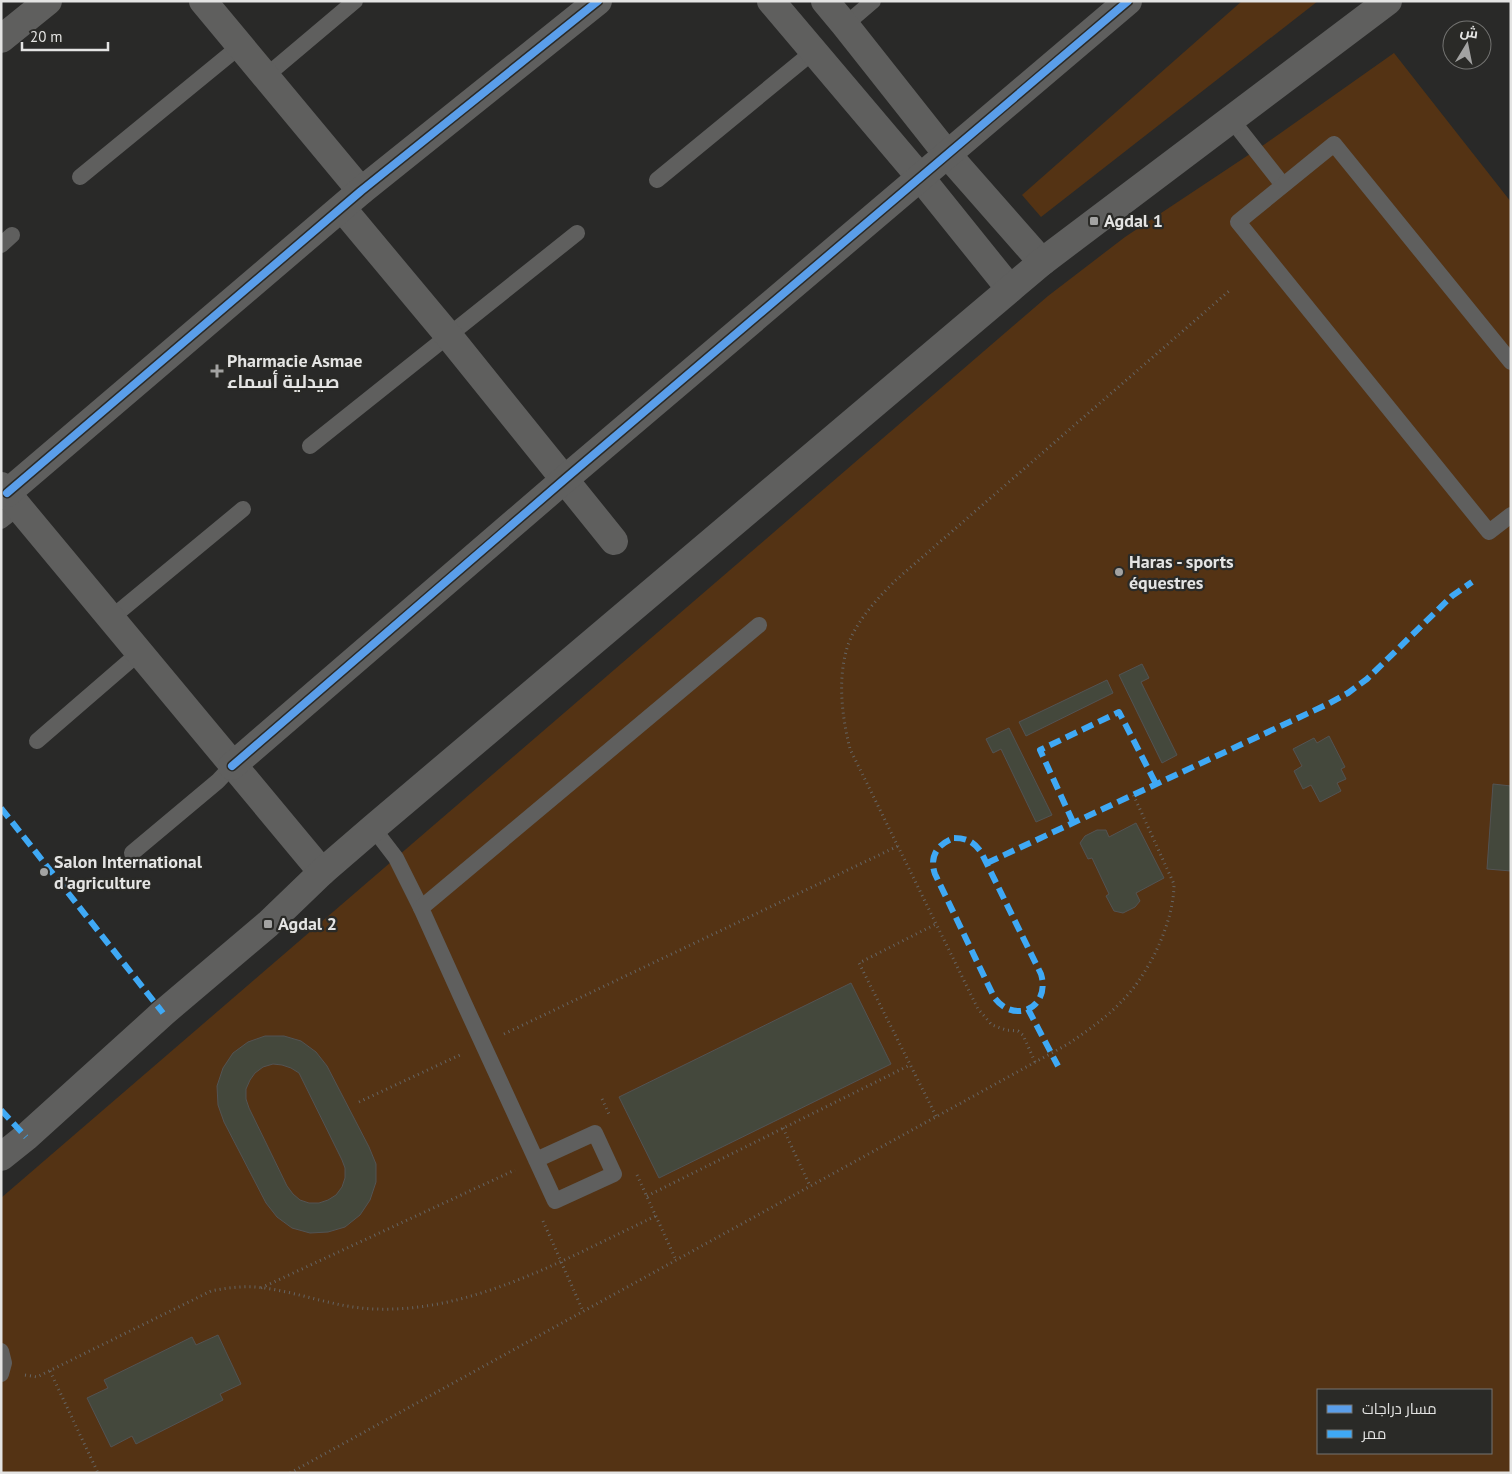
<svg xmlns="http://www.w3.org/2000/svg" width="1512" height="1474" font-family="'PT Sans',Cairo,sans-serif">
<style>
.green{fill:#543314;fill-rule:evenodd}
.building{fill:#44483c;stroke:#535353;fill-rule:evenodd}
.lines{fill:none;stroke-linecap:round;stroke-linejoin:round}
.path{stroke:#656564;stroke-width:3;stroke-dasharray:1 4;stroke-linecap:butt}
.lane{stroke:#5f5f5e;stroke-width:16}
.street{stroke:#5f5f5e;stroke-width:28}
.secondary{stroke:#5f5f5e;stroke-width:28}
.quiet{stroke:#3fa9f5;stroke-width:6;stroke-dasharray:12 6;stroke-linecap:butt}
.cycleway-casing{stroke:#2a2a27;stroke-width:11}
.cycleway{stroke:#5a9eea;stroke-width:8}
.poi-dot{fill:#a3a3a2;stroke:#2a2a27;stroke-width:2}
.labels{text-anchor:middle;stroke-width:4.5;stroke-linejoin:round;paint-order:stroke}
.poi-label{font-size:18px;font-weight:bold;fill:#e4e4e3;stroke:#2a2a27;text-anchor:start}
</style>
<rect width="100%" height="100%" fill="#292928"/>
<!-- green -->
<g class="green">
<polygon points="1242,1 1318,1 1041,217 1022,195"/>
<path d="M1394,53L1511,202V1473H1V1198L1048,296L1125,237L1265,144ZM1318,1390H1491V1453H1318Z"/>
</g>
<!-- building -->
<g class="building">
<polygon points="1142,664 1149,678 1141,682 1177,755 1162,763 1119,675"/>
<polygon points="1107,680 1113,693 1026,736 1019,722"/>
<polygon points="1009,728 1052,815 1036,822 1001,749 993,753 986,739"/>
<polygon points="1329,736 1345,767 1341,769 1346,779 1337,783 1341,791 1320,802 1311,785 1303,789 1294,771 1302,766 1293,749 1314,738 1317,743"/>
<polygon points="1493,784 1511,786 1511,871 1487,869"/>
<polygon points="1136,823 1164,878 1136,893 1140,901 1135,907 1123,913 1114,911 1106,896 1109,894 1092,858 1088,859 1080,843 1085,836 1097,830 1106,830 1109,837"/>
<polygon points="851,983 891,1064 659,1178 619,1097"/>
<path d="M265,1036H284L301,1041L316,1052L327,1066L369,1147L376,1164V1182L370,1200L360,1215L345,1227L328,1232L310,1233L292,1228L277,1217L266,1203L224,1122L218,1105L217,1086L223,1068L233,1053L248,1042ZM273,1064L282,1065L291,1068L299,1073L342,1160L345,1168V1178L342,1187L336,1195L328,1200L319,1203H309L300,1200L293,1194L287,1186L249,1108L246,1099V1089L250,1080L255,1073L263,1067Z"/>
<polygon points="218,1335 241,1384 220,1394 223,1400 136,1444 132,1436 111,1447 87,1398 108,1388 104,1380 192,1337 196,1345"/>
</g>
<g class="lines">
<!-- path -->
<g class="path">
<polyline points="504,1034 898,846"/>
<path d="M1035,1062L1023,1035L1018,1031L1006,1030L992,1025L978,1009L850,749C842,717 837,678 848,645C857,620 877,599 896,580L1229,291"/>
<polyline points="602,1099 609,1114"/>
<polyline points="359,1102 462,1054"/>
<polyline points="936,1116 859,963 936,924"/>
<polyline points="783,1128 810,1186"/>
<polyline points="637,1175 676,1260"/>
<polyline points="647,1196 910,1065"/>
<polyline points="543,1221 583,1311"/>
<polyline points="261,1288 515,1170"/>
<polyline points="50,1371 98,1473"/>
<path d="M25,1375L37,1377L211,1291C226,1288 241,1286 256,1287C297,1291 335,1308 375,1309C474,1313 570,1256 656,1216"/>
<path d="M290,1473L1068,1044C1087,1031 1106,1018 1122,1001C1149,974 1174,922 1174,884L1133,794"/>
</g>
<!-- lane -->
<g class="lane">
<polyline points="845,25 873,1"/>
<polyline points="266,76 355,1"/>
<polyline points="1231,119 1283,185"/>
<polyline points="80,177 240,46"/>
<polyline points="657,180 814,51"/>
<polyline points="1,245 12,235"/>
<polyline points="1511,362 1334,144 1238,222 1489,532 1511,515"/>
<polyline points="310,446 577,233"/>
<polyline points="1,521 19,507"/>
<polyline points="110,619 243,509"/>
<polyline points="37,741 140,652"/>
<polyline points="373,828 396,858 421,908"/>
<polyline points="132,853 218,781 232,766"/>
<path d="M536,1160L595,1133L614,1174L555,1201C510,1104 465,1006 421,908L759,625"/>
<polyline points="1,1351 4,1363 1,1374"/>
</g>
<!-- street -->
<g class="street">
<polyline points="203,1 361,191"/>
<polyline points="771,1 920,177 1010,289"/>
<polyline points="825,1 845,25 947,154 1042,262"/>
<polyline points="1,39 48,1"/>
<polyline points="342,208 448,335 614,541"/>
<polyline points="1,486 322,872"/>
<polyline points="7,493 361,191 598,1"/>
<polyline points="232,766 565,479 1128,1"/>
</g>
<!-- secondary -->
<polyline class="secondary" points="1,1157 26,1137 163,1013 268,924 322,872 373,828 1042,262 1388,1"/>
<!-- quiet -->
<g class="quiet">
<polyline points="1,808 163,1013"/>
<polyline points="1073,822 1040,750 1119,712 1156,784"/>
<path d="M954,838C967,838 974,842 981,852L1041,974C1051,1008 1014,1025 994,997L935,874C929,857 937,844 954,838Z"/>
<polyline points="987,863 1328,704 1348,693 1367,679 1452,596 1472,582"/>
<polyline points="1028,1009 1058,1066"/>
<polyline points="1,1110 26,1137"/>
</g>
<!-- cycleway casing -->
<g class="cycleway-casing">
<g id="cycleway">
<polyline points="7,493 361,191 598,1"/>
<polyline points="232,766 565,479 1128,1"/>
</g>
</g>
<!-- cycleway -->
<use href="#cycleway" class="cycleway"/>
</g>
<!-- markers -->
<g class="poi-dot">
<rect x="1089" y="216" width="10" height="10" rx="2.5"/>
<path d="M214.5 363.5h5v5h5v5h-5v5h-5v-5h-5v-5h5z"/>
<circle cx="1119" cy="572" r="5"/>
<circle cx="44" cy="872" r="5"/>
<rect x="263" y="919" width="10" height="10" rx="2.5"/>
</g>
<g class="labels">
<!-- poi labels -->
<g class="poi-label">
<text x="1104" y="227">Agdal 1</text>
<text x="227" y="367">Pharmacie Asmae<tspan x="227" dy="21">صيدلية أسماء</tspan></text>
<text x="1129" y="568">Haras - sports<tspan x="1129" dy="21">équestres</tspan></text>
<text x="54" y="868">Salon International<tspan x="54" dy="21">d'agriculture</tspan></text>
<text x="278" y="930">Agdal 2</text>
</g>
</g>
<!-- border -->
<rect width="1512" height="1474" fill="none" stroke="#e4e4e3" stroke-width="5"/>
<!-- legend -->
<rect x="1317" y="1389" width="175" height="65" fill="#2a2a27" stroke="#747472"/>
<rect x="1327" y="1405" width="25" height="8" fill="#5a9eea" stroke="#747472"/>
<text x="1362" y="1414" font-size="15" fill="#e4e4e3">مسار دراجات</text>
<rect x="1327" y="1430" width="25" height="8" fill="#3fa9f5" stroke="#747472"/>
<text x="1362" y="1439" font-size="15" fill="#e4e4e3">ممر</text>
<!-- north arrow -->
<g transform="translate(1467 45) rotate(10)"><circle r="24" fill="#2a2a27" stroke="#747472"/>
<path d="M0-4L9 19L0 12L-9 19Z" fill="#a3a3a2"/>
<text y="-8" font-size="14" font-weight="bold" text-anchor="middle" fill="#e4e4e3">ش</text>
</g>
<!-- scale -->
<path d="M22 42v8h86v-8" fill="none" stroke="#e4e4e3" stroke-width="2.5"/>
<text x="30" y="42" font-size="15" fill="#e4e4e3" stroke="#2a2a27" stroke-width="4" paint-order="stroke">20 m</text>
</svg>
